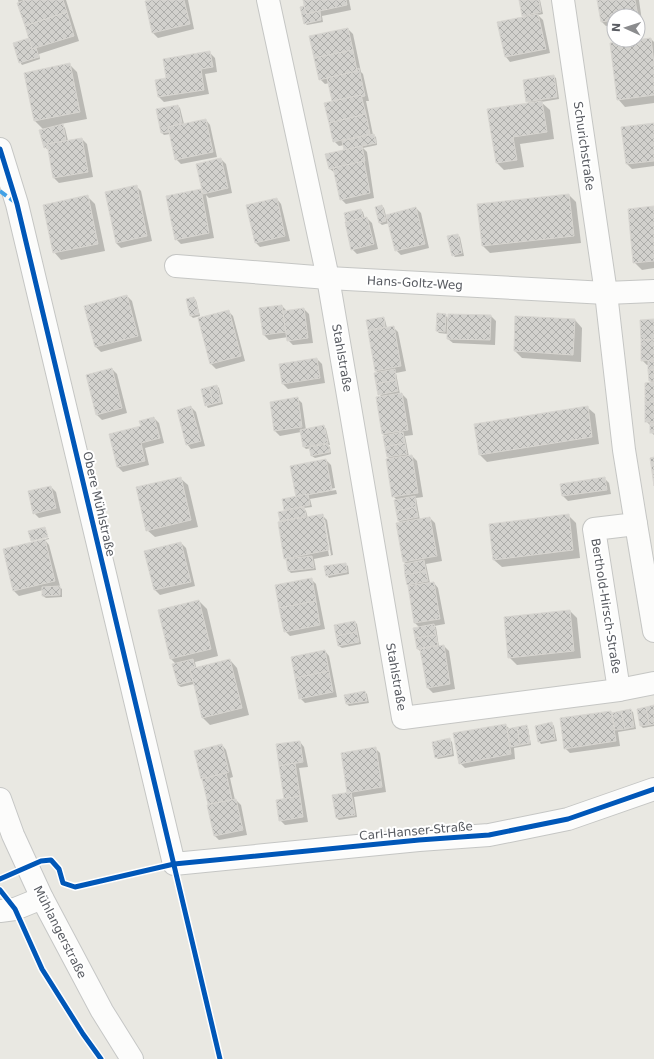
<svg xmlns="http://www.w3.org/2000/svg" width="654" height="1059" font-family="'DejaVu Sans',sans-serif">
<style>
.shadow{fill:#0003;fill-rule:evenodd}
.building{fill:url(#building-cross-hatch);stroke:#d8d6d1}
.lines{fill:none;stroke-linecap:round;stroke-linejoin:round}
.street-casing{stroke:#c5c6c4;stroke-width:24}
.secondary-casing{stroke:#c6c7c6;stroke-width:24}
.street{stroke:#fcfcfb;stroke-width:22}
.secondary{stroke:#fcfcfb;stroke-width:22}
.quiet{stroke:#42a1e6;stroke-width:4;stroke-dasharray:8 4;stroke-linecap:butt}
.cycleway-casing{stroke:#fff;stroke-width:8}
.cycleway{stroke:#0057b8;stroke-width:5}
.labels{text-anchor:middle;stroke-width:4;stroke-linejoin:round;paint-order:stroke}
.street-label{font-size:12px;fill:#585b61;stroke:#fff}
</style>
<defs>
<pattern id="building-cross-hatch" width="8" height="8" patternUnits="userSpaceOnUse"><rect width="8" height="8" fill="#d2d1cd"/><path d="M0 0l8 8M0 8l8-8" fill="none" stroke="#adadaa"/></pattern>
</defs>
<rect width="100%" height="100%" fill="#e9e8e2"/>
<!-- shadow -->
<g class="shadow">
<polygon points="18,0 66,0 79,41 39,54 40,59 22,65 20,62 31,42"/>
<polygon points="150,0 188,0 194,29 158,38 153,33 151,1"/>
<polygon points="304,0 349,0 351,10 322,16 323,22 307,25 305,23 301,8 305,7"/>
<polygon points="520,0 540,0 543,14 538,15 543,20 550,53 510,62 506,57 525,18 523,15"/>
<polygon points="598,0 639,0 642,21 638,21 638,16 614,16 614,25 606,26 601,21"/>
<polygon points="348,29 353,34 361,72 363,74 369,101 366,101 373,135 376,137 377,145 363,148 367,152 374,198 346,204 341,199 335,173 330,169 346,151 344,145 339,146 334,141 333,102 329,83 325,84 320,79"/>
<polygon points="651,39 654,42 654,103 625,107 618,99"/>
<polygon points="210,53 215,58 217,72 205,74 209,94 164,102 159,97 156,81 167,79"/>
<polygon points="70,65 77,72 87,119 61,124 65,128 68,141 82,139 87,144 93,177 59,183 54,178 48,149 47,149 45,147 44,130 35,121 25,74"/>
<polygon points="553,76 556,78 559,99 541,102 550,110 554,139 520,144 524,167 504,170 497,163 530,104 527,101"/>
<polygon points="178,106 180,108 184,124 206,120 210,125 217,157 181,164 176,159 170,134 164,135 162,133"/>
<polygon points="654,124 654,166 632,169 627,164 623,128"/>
<polygon points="221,159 226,164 232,193 209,198 206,195 214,238 181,244 176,239 201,191 204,194 197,165"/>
<polygon points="136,186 141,191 152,241 121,248 116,243"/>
<polygon points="569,195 576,202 581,243 490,253 483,246 478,205"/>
<polygon points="88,197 95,204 105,251 61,260 54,252"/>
<polygon points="277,199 281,204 290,241 260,247 255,242"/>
<polygon points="382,206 384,208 386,216 416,208 421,213 429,248 401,255 396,250 389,223 382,225 379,222"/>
<polygon points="654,207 654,268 642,270 634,262"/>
<polygon points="361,210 363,212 365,219 367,218 372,223 378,249 357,254 352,249 348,223"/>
<polygon points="457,235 460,237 464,256 455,257 453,255"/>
<polygon points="127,296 132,301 142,341 101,352 96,347"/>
<polygon points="194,298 196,300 200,316 193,318 191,316"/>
<polygon points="282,306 287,311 304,309 309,314 313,343 293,345 288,340 288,337 269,340 264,335"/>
<polygon points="228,311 233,316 245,361 216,369 211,364 200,319"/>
<polygon points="445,315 448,318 449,315 491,316 496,321 495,345 453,343 448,339 448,334 439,333 437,331"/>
<polygon points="383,318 385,320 387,328 393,327 398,332 406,371 396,373 400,394 402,394 407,399 413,435 405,436 409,457 412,456 417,461 423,497 416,498 420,520 430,518 435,523 442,561 426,564 430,583 434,583 438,588 445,624 434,626 436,627 439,647 444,646 449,651 455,689 433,693 428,688 420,651 418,649 419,627 415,623 410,587 408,585 405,565 407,564 404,562 398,524 401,523 399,521 395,501 397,500 393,496 391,460 388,457 384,437 386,437 383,434 377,398 382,397 379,394 379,373 376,371 369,332 371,331 369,329"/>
<polygon points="575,320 582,328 581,362 522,358 515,351"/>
<polygon points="654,320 654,435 651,432 651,426 646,421 652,383 650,381 649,365 647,365 642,360"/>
<polygon points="317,359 322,364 325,383 288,389 283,384"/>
<polygon points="112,369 117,374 127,413 102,420 97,415"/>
<polygon points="217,386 219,388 223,404 208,408 206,405"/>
<polygon points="297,398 302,403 306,430 324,426 326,429 330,445 328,445 330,447 331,454 315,458 312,456 311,448 306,449 304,447 301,432 280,436 275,431 271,403"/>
<polygon points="191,407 196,412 205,446 191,449 187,444"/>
<polygon points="587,407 595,414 599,444 487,462 480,455"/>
<polygon points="154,418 159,423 164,443 145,448 149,465 123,472 118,467 111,435 142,427"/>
<path d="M326,460L331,465L335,488L306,494L307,495L336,490L337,494L310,499L312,507L304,508L306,511L308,518L322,515L327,520L333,555L314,559L316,570L291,573L289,571L287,560L285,558L283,523L281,521L279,513L287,512L285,509L298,497ZM323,520H325L331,555L329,556Z"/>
<polygon points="180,478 188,485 198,527 155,537 147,530"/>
<polygon points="604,478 609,483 611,494 568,501 563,496 561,485"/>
<polygon points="51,487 56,492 61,513 39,518 34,513"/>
<polygon points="568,515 576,523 580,558 502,567 494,560 490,525"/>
<polygon points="49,538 49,539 45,540 49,545 60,586 58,586 62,589 62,597 46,598 43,596 43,590 19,596 14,591 4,550"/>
<polygon points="181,543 186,548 195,586 160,595 155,590 146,552"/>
<polygon points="345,564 348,566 349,574 329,578 327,575"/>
<polygon points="311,579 316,584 325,629 290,636 285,631"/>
<polygon points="199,601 207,609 218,656 195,662 196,668 230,660 237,668 249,715 210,725 202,717 194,684 181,687 178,685 176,664 171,659 159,611"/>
<polygon points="570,611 577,618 581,658 517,665 509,657"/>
<polygon points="355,622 357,624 361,644 342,648 339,646"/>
<polygon points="325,651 329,656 337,697 305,703 300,698"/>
<polygon points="365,692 367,694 369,703 349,706 347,704 345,695"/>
<polygon points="654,706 654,726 643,728 641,726 638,709"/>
<polygon points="630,710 633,712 636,729 618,732 620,746 570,753 565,748 611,712 612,714"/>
<polygon points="552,723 554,726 557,741 541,744 539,741"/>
<polygon points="505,725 510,729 526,726 528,728 531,745 514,748 515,759 465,768 460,763"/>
<polygon points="449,739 452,742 454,756 438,759 436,757"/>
<polygon points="300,742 304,747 308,767 299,768 308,822 285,825 280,820"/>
<polygon points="222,745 226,750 233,777 230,778 235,800 236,800 241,805 247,835 219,840 214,835 204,781 202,779 195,752"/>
<polygon points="375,748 380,753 386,792 354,797 357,817 339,820 337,818 348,794"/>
</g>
<!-- building -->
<g class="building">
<polygon points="25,0 63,0 67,12 25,26 17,3"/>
<polygon points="151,0 184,0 190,24 152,33 145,1"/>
<polygon points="303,0 346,0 347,5 306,14"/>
<polygon points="519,0 539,0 541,12 522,16"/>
<polygon points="597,0 635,0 638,16 614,16 614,20 601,22"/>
<polygon points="304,6 306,14 320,11 321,20 304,24 300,7"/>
<polygon points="67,12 74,36 32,49 25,26"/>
<polygon points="538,14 546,49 505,57 497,22"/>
<polygon points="348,28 353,50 314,58 309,36"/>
<polygon points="29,38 32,49 36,48 39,57 19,63 13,43"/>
<polygon points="651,38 654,64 654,95 617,100 610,43"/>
<polygon points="353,50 357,71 319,80 314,58"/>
<polygon points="210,51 213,67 201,69 204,90 158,97 155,80 166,78 163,59"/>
<polygon points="70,63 80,112 34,121 24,73"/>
<polygon points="359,68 365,96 361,97 361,95 332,101 327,78 357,71 357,69"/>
<polygon points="554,75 557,97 526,102 523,80"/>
<polygon points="361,95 366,114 329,123 324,103"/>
<polygon points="542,101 547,132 513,137 517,160 496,163 487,109"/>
<polygon points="178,105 182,123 168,127 169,132 161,133 156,109"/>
<polygon points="366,114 370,134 333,142 329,123"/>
<polygon points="206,119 213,152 175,160 168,127"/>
<polygon points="654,123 654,161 626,164 621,127"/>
<polygon points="63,124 66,141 47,144 47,147 44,148 39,130"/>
<polygon points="374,134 376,143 344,150 342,141"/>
<polygon points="82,138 88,172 53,178 47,144"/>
<polygon points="362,146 365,161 329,169 325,154"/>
<polygon points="221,158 228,188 203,194 196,164"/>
<polygon points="364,161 370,193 340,200 333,168"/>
<polygon points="137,185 147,236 116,243 105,192"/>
<polygon points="201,189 209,233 175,240 166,196"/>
<polygon points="569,194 574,236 482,246 477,204"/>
<polygon points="88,195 98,244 53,253 43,205"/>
<polygon points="277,198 285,236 255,243 246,205"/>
<polygon points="382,205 386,221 379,223 375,207"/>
<polygon points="654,206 654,261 633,263 628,209"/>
<polygon points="416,207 425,244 395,251 386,215"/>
<polygon points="361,209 363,218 346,222 344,213"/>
<polygon points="367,217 374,244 351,250 345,222"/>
<polygon points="458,234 462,253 452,256 447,236"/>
<polygon points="127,295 138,336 95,347 84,306"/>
<polygon points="194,297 199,314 190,316 186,299"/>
<polygon points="282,305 286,332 263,335 259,308"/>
<polygon points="304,308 308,338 287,341 283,311"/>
<polygon points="229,310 241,356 210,364 198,318"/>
<polygon points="437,313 446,314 445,332 436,331"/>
<polygon points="448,314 491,315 490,340 447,339"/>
<polygon points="515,316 575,319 573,355 514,351"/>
<polygon points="384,317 385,327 368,330 366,320"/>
<polygon points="654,319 654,340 641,340 640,320"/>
<polygon points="394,326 401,366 375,371 368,331"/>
<polygon points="641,340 654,340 654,360 641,361"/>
<polygon points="317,358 320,378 282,384 279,364"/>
<rect x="648" y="361" width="6" height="9"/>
<polygon points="112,368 122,408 96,415 86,375"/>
<polygon points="395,369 396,380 376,384 374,373"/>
<polygon points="648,370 654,370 654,381 649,381"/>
<polygon points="396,380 398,391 378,395 376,384"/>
<polygon points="654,382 654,402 645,402 645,383"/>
<polygon points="217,385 221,402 213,404 209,387"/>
<polygon points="209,387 213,404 205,406 201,389"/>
<polygon points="402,393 408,430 382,434 376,397"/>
<polygon points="298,397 302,427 274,431 270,402"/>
<rect x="645" y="402" width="9" height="20"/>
<polygon points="191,406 201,441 186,445 177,410"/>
<polygon points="588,406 592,437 479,455 474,424"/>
<polygon points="154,417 160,438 141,443 145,461 117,467 109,434 141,426 139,421"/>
<rect x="650" y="423" width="4" height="10"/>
<polygon points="324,425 328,443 303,447 300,430"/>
<polygon points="403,432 405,443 385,447 383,436"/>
<polygon points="405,443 407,454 387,457 385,447"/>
<polygon points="328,444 330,452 311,456 309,447"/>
<polygon points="412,455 418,493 392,497 386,459"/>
<polygon points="654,457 654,486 650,458"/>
<polygon points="326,459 332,490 296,497 290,466"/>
<polygon points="181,477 191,520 146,531 136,487"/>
<polygon points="605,477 607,490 562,496 560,484"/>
<polygon points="51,486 56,508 33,514 28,491"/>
<polygon points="308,494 310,505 284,510 282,499"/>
<polygon points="415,496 416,507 396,511 394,500"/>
<polygon points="304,507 306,516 280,521 278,512"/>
<polygon points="416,507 418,517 398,521 396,511"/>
<polygon points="323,514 329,550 284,559 278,522"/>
<polygon points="569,514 573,550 493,560 489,524"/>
<polygon points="430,517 437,556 403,562 396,523"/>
<polygon points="45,527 48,537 31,541 28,531"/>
<polygon points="45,539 55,581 13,591 3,549"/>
<polygon points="181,542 191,582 154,590 144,551"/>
<polygon points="312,556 314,568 288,571 286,559"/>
<polygon points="424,560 426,571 405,575 404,564"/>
<polygon points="346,563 347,572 326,576 324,566"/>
<polygon points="426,571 428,581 407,585 405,575"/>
<polygon points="312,578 316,601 279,608 275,585"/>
<polygon points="434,582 440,619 414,623 408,586"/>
<polygon points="60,586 60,595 42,596 42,587"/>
<polygon points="199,600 211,649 170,659 158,610"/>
<polygon points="316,601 320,625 284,632 279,608"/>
<polygon points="570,610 574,651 508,658 504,617"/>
<polygon points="355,621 357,632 336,636 334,625"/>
<polygon points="434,624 436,635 415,638 413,628"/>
<polygon points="357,632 359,642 338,646 336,636"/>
<polygon points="436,635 438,645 417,649 415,638"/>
<polygon points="444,645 450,684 427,688 420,649"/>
<polygon points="325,650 329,671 295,678 291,657"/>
<polygon points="193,659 195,668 190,669 193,681 178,685 172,664"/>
<polygon points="230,659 242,708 202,718 190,669"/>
<polygon points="329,671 333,692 299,699 295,678"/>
<polygon points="365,691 367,701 346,704 344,695"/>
<polygon points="654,705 654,724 649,725 646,707"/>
<polygon points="646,707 649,725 640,726 637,709"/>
<polygon points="631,709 634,727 625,729 621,711"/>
<polygon points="611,711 616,741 564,749 560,718"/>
<polygon points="621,711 625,729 615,730 612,713"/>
<polygon points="552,722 555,739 538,742 535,726"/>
<polygon points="506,724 511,754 459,764 453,733"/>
<polygon points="527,725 530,743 520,745 517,727"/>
<polygon points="517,727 520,745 511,747 507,729"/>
<polygon points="450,738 452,754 435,758 432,742"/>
<polygon points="300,741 303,762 279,766 276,744"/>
<polygon points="222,744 229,772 201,779 194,751"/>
<polygon points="376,747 382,787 347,793 341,753"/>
<polygon points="295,763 300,796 284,799 279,766"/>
<polygon points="226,773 232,800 208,804 202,779"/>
<polygon points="351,792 355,815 336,818 332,795"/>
<polygon points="300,796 303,817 279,821 276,800"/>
<polygon points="236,799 243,830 214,836 207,805"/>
</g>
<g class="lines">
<!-- street casing -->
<g class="street-casing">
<g id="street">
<polyline points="268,0 328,278 403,718 619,690 654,683"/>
<polyline points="563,0 606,293 624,450 636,524 594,529 619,690"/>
<polyline points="0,149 17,204 174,864 419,840 489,835 568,819 654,789"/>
<polyline points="176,266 328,278 606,293 654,291"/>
<polyline points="636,524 654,631"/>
<polyline points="0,911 15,909 42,898"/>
</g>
</g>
<!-- secondary casing -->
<g class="secondary-casing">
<polyline id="secondary" points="0,799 13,835 42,898 102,1011 132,1059"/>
</g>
<!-- street -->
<use href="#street" class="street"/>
<!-- secondary -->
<use href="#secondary" class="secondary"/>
<!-- quiet -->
<polyline class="quiet" points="0,191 16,203"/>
<!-- cycleway casing -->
<g class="cycleway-casing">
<g id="cycleway">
<polyline points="0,149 17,204 220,1059"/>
<polyline points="0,879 41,861 51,860 59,869 63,883 75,887 174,864 419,840 489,835 568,819 654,789"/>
<polyline points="0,890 15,909 42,969 83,1034 101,1059"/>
</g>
</g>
<!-- cycleway -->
<use href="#cycleway" class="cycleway"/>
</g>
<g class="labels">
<!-- street labels -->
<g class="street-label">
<text transform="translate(584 146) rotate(82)" y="4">Schurichstraße</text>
<text transform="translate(415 283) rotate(3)" y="4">Hans-Goltz-Weg</text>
<text transform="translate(342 358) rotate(80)" y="4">Stahlstraße</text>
<text transform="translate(99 504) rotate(77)" y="4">Obere Mühlstraße</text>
<text transform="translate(606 606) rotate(81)" y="4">Berthold-Hirsch-Straße</text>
<text transform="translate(396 677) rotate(80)" y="4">Stahlstraße</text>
<text transform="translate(416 831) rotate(-5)" y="4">Carl-Hanser-Straße</text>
<text transform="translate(60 932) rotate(63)" y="4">Mühlangerstraße</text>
</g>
</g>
<!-- north arrow -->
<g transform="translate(626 28) rotate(273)"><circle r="19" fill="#ffffff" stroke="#bcbdc0"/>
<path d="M0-3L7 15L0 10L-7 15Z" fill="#8b8c8e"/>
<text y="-6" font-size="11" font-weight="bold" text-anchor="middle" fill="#585b61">N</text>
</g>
</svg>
